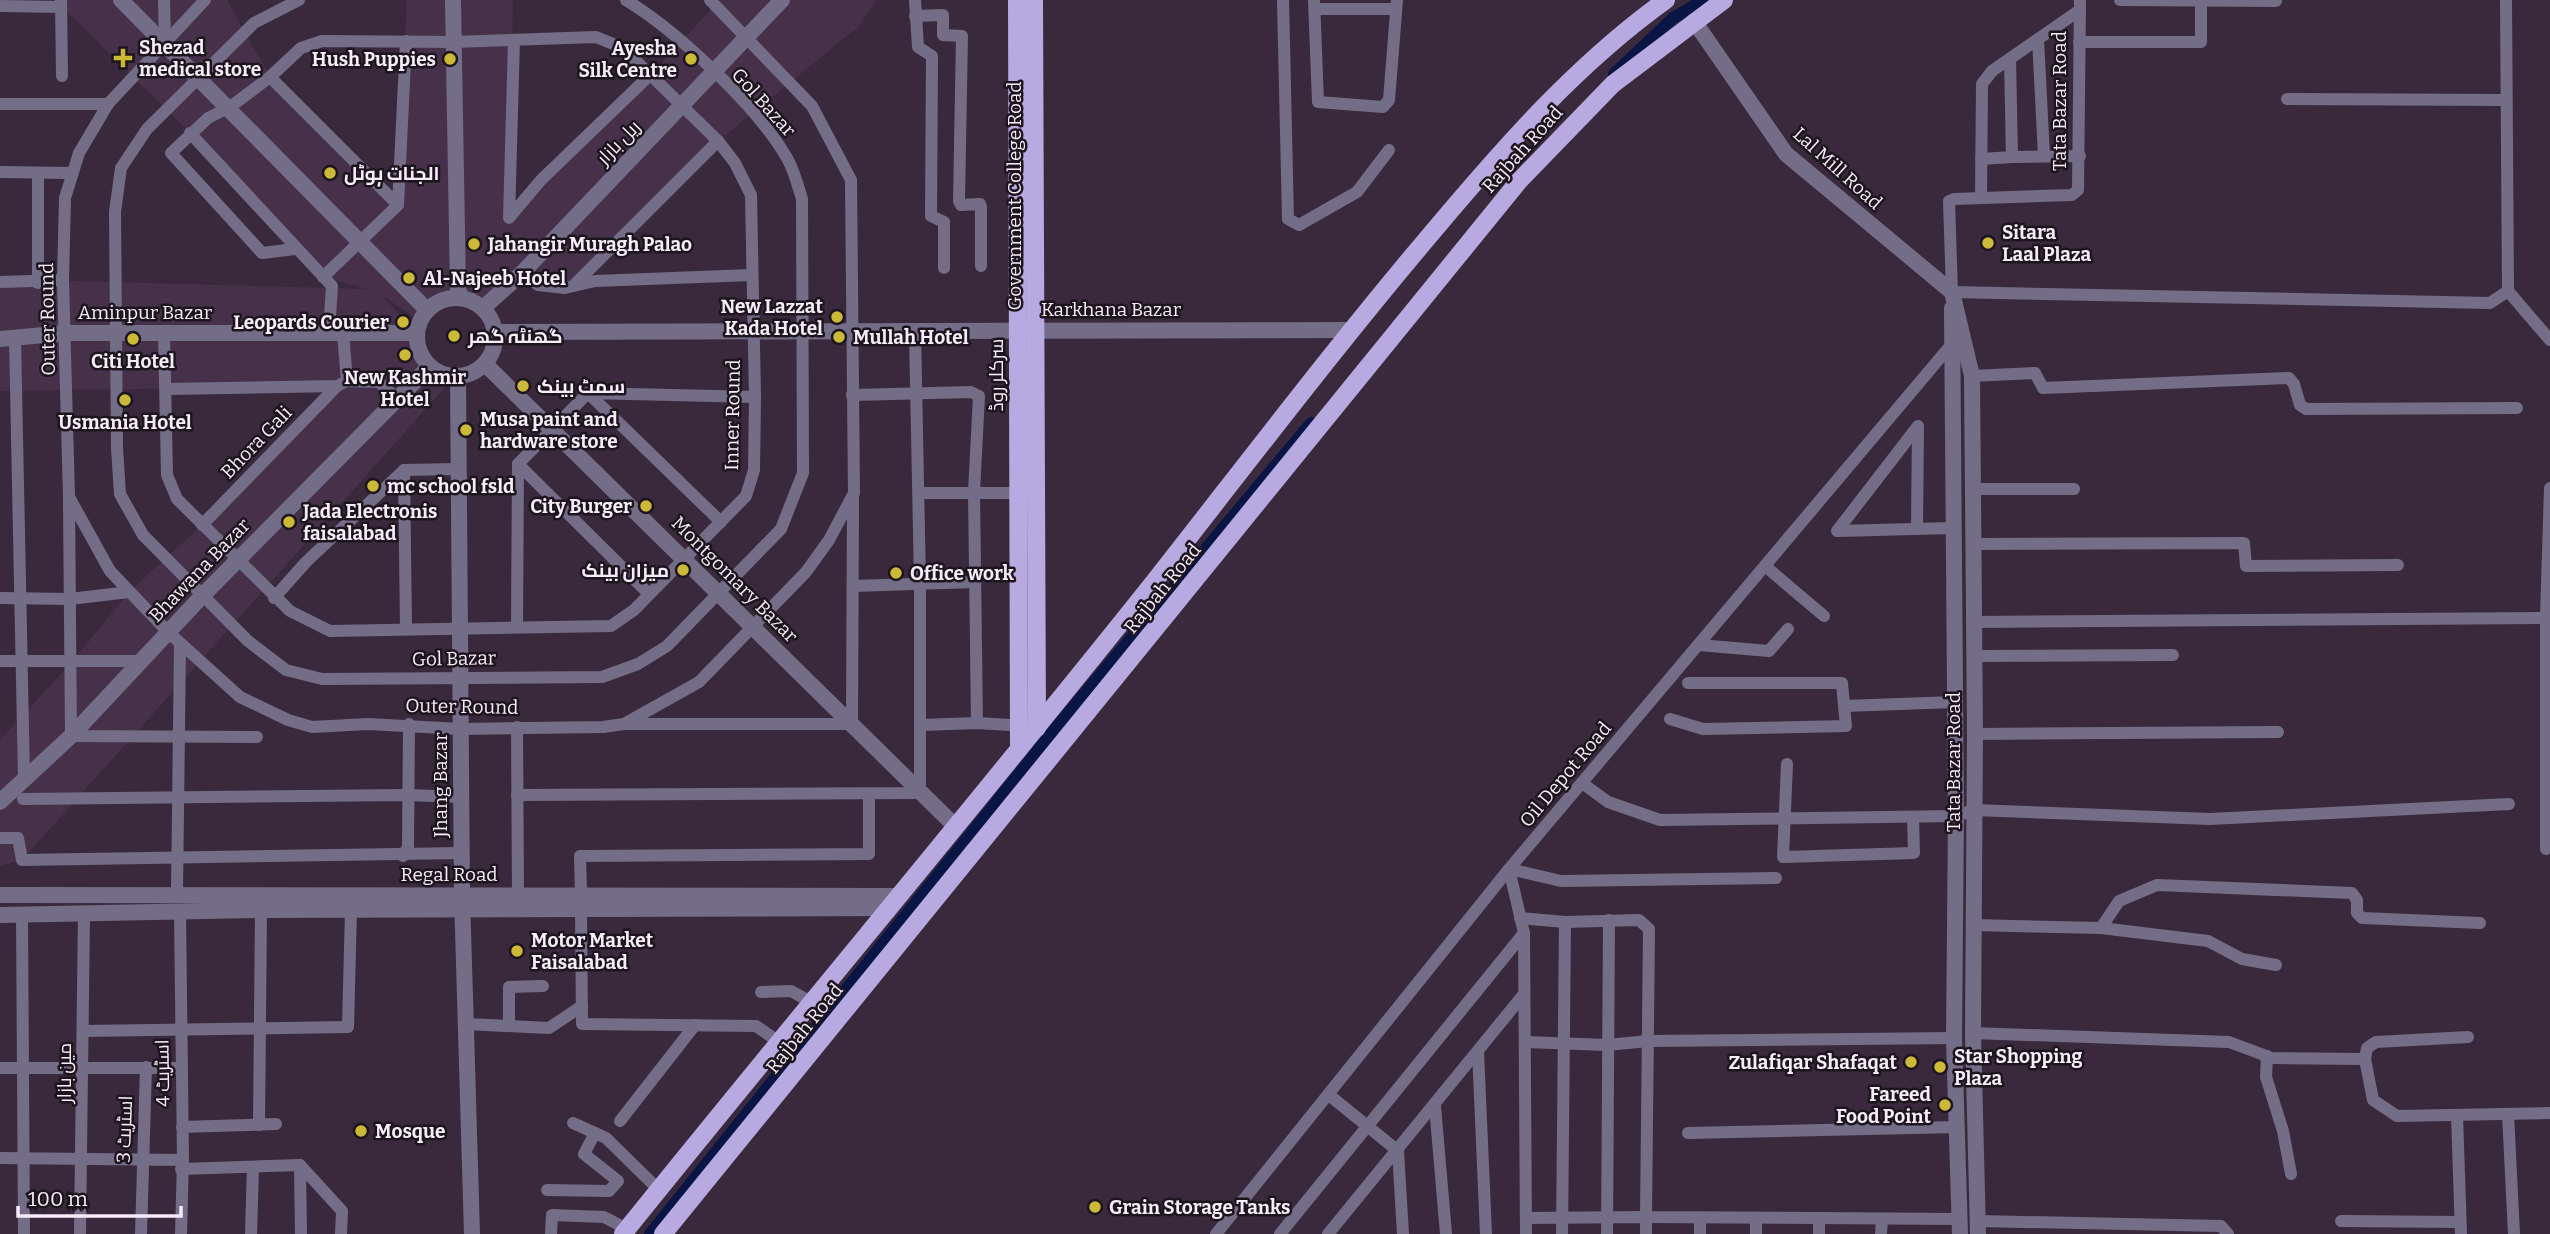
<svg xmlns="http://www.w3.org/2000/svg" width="2550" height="1234" font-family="Bitter,Cairo,serif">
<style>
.built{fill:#46304a}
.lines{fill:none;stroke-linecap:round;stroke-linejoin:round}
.canal{stroke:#081545;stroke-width:12}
.minor{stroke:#736d88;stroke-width:12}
.tertiary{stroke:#736d88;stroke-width:16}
.primary{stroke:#b6aae0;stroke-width:18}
.poi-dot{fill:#cdb938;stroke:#1d151e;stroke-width:2.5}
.labels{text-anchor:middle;stroke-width:5;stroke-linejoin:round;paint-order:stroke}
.poi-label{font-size:19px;font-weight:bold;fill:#f7ecf9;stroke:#1d151e;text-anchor:start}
.street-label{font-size:19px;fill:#f7ecf9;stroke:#1d151e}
</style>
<rect width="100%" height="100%" fill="#3a293d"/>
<!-- built -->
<polygon class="built" points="55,0 227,0 270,77 395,202 407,0 513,0 508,215 650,75 720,0 876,0 858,27 718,141 575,283 538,284 522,272 483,306 471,299 437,302 420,321 380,294 417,333 417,345 425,368 392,379 431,371 447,376 449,383 22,860 0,866 0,740 72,662 129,592 202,525 337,386 0,391 0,279 367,289 323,277 190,133"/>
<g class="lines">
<!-- canal -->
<g class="canal">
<polyline points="1614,74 1673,18 1704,0"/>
<polyline points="650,1234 1055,729 1311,423"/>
</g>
<!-- minor -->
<g class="minor">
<polyline points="61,0 62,76"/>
<polyline points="164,0 165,42"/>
<polyline points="205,0 108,104 79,153 65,198 63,280 69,497 110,571 168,632 240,697 288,720 312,727 368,724 461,729 603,727 624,724 699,682 806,572 829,540 854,493 851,180 812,106 710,0"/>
<path d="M299,0L254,23L147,129L121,168L115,212L117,448L120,494L143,535L248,641L286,670L322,679L602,677L638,664L667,646L781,529L803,473L802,199C798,186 794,170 787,158C757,106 677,31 626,0"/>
<polyline points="915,0 918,47 932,56 931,216 944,222 944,268"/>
<polyline points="1283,0 1288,219 1299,225 1357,192 1389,150"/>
<polyline points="1314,0 1318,102 1383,107 1389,100 1397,0"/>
<polyline points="2080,0 2078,190 2072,195 1954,199 1949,201 1952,292 2490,303 2508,291"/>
<polyline points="2120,0 2276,1"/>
<polyline points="2506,0 2508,291 2550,340"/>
<polyline points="0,6 61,7"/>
<polyline points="1315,9 1394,9"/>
<polyline points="915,16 943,15 943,35 962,36 959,201 961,205 980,204 981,207 981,266"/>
<polyline points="2038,39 2044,156"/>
<polyline points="514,40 509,218 541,180 650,75"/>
<polyline points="2079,42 2201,42 2201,0"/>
<polyline points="270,77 398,205"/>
<polyline points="2287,99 2506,100"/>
<polyline points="0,104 108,104"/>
<polyline points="190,133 332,286 329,332"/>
<polyline points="2012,157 2080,156"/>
<polyline points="1981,159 2012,157 2010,59"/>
<polyline points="0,172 71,173"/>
<polyline points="38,174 38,283"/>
<polyline points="1981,198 1982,84 1992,71 2080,10"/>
<polyline points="522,273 538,285 565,288 595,281 751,275"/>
<polyline points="323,277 398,205 406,41"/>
<polyline points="0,282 63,280"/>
<polyline points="576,283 718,141"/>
<polyline points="164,333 167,475 177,499 290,611 330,631 611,626 634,610 746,496 754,470 755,397 751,195 735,163 718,141 623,48 596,37 454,42 322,41 301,48 270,77 230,107 208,118 171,153 262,253 295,249"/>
<polyline points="343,333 347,381"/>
<polyline points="15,338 24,778"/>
<polyline points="1972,376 2035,373 2043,388 2289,378 2294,384 2300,405 2306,409 2517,408"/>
<polyline points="167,389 337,386 347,381 379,382 397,399"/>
<polyline points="588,393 721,522"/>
<polyline points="852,395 971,392 979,396 974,492 977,723"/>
<polyline points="518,464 649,594"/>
<polyline points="404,470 406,628"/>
<polyline points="1974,489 2074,489"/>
<polyline points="919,493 1018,493"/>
<polyline points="69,501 71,736 257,737"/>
<polyline points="202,525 337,386"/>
<polyline points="1917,529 1918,426 1837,531 1953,528"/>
<polyline points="1975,544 2244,543 2246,566 2398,565"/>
<polyline points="1765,566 1824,616"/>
<polyline points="853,586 975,582"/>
<polyline points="0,598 70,599 129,592"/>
<polyline points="274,598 306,562 404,470 458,469"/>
<polyline points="1974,622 2546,618"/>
<polyline points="517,627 518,464 588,393 755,397"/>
<polyline points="1699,645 1769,651 1788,629"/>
<polyline points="1974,656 2173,655"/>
<polyline points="0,661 141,661"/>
<polyline points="1688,683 1842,683 1844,706 1955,702"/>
<polyline points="1670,719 1703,729 1846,726 1844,706"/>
<polyline points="624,724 852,724 853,498"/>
<polyline points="921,725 977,723 1026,726"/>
<polyline points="517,727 518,895"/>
<polyline points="1975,734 2278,732"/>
<polyline points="1787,764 1783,857 1914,853 1913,817"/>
<polyline points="1582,783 1608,802 1660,820 1956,816 1974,810 2210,819 2509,804"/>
<polyline points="517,795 920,793 920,583 915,331"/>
<polyline points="23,799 407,795 461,797"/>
<polyline points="0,838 18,838 22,860 462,853"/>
<polyline points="2546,849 2546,618 2550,488"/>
<polyline points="403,856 408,847 409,724"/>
<polyline points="177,893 180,643"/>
<polyline points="581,894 580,856 869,854 869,794"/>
<polyline points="581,910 582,1024 756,1026 779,1042"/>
<polyline points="180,912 183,1160 181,1234"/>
<polyline points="22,915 24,1234"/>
<polyline points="1520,918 1565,922 1639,920 1649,929 1646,1217 1960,1219"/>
<polyline points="1973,925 2101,928 2119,901 2157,885 2352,893 2357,900 2357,913 2362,918 2480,923"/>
<polyline points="2101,928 2208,941 2242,959 2276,965"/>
<polyline points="761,992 791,991 811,1002"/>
<polyline points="466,1024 549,1028 582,1006"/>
<polyline points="509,1026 509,987 543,986"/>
<polyline points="83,1031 348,1027 351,910"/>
<polyline points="1973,1033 2229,1042 2272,1058 2365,1059 2367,1048 2376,1042 2468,1037"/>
<polyline points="1525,1042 1607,1045 1648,1041 1954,1038"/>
<polyline points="1478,1051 1486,1234"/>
<polyline points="2267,1056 2266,1077 2283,1131 2291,1174"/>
<polyline points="2365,1059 2373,1100 2397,1116 2550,1113"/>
<polyline points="0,1068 182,1068"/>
<polyline points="1329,1095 1398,1151 1403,1234"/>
<polyline points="1435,1106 1446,1234"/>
<polyline points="2508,1114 2514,1234"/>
<polyline points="2457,1115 2461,1234"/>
<polyline points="620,1121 695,1025"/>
<polyline points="573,1123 606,1138 659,1190"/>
<polyline points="259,1125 261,910"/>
<polyline points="182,1127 276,1124"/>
<polyline points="1688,1133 1958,1127"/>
<polyline points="0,1158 183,1160"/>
<polyline points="300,1165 301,1234"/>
<polyline points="181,1169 300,1165 342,1211 341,1234"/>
<polyline points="547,1190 609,1191 618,1181 584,1154 595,1133"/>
<polyline points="1526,1218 1646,1217 1646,1234"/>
<polyline points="1756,1218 1756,1234"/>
<polyline points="1819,1218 1819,1234"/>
<polyline points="1978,1221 2221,1226 2228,1234"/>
<polyline points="2341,1221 2460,1222"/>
<polyline points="80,1234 84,912"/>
<polyline points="141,1234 146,1067"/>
<polyline points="251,1234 253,1167"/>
<polyline points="551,1234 552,1215 604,1217 627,1229"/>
<polyline points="1216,1234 1509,869 1951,345"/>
<polyline points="1280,1234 1524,933"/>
<polyline points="1328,1234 1524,994"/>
<polyline points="1526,1234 1524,933 1509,869 1561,881 1776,878"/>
<polyline points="1562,1234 1565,922"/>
<polyline points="1607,1234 1609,920"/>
<polyline points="1700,1234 1700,1218"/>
<polyline points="1881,1234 1882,1219"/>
</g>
<!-- tertiary -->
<g class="tertiary">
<polyline points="121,0 427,310"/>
<polyline points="453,0 458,290 462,298"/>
<polyline points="1694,21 1786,154 1952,292"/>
<polyline points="1952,292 1972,376 1975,734 1973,1033 1978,1234"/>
<circle cx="456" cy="337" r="39"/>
<polyline points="483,308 522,273 782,0"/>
<polyline points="1952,308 1956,816 1954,1038 1960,1234"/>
<polyline points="495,332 1350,330"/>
<polyline points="0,339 66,333 417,333"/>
<polyline points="485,364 954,825"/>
<polyline points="458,377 462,896 472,1234"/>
<polyline points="0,802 71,736 203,595 429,367"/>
<polyline points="0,895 898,896"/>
<polyline points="0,915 261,910 889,908"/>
</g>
<!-- primary -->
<g class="primary">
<polyline points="1017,0 1019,749"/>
<polyline points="1034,0 1037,728"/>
<path d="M623,1234C800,1014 981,799 1157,578C1249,461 1339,342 1436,228C1506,145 1577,64 1666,0"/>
<polyline points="663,1234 1519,181 1613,84 1724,0"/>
</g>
</g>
<!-- markers -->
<g class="poi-dot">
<path d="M119.5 47.5h7v7h7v7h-7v7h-7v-7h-7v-7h7z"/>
<circle cx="450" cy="59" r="7"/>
<circle cx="691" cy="59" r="7"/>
<circle cx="330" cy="173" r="7"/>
<circle cx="1988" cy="243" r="7"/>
<circle cx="474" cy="244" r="7"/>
<circle cx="409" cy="278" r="7"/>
<circle cx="837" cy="317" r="7"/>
<circle cx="403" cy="322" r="7"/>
<circle cx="454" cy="336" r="7"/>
<circle cx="839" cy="337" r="7"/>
<circle cx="133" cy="339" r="7"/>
<circle cx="405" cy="355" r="7"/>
<circle cx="523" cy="386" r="7"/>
<circle cx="125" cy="400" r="7"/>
<circle cx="466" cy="430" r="7"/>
<circle cx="373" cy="486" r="7"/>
<circle cx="646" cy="506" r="7"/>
<circle cx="289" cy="522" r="7"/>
<circle cx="683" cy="570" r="7"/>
<circle cx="896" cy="573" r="7"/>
<circle cx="517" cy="951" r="7"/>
<circle cx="1911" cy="1062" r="7"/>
<circle cx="1940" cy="1067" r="7"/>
<circle cx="1945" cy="1105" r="7"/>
<circle cx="361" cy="1131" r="7"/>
<circle cx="1095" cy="1207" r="7"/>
</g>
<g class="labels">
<!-- poi labels -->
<g class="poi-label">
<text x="139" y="54">Shezad<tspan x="139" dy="22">medical store</tspan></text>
<text x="677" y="55" text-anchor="end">Ayesha<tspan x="677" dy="22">Silk Centre</tspan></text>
<text x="436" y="66" text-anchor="end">Hush Puppies</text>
<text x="344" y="180">الجنات ہوٹل</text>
<text x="2002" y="239">Sitara<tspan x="2002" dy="22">Laal Plaza</tspan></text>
<text x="488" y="251">Jahangir Muragh Palao</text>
<text x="423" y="285">Al-Najeeb Hotel</text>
<text x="823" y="313" text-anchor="end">New Lazzat<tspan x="823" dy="22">Kada Hotel</tspan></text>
<text x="389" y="329" text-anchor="end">Leopards Courier</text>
<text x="468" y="343">گھنٹہ گھر</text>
<text x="853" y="344">Mullah Hotel</text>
<text x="133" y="368" text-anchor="middle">Citi Hotel</text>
<text x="405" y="384" text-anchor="middle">New Kashmir<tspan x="405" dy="22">Hotel</tspan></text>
<text x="537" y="393">سمٹ بینک</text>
<text x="480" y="426">Musa paint and<tspan x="480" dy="22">hardware store</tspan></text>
<text x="125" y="429" text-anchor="middle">Usmania Hotel</text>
<text x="387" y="493">mc school fsld</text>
<text x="632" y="513" text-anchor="end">City Burger</text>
<text x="303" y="518">Jada Electronis<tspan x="303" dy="22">faisalabad</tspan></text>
<text x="669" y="577" text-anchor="end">میزان بینک</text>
<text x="910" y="580">Office work</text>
<text x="531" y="947">Motor Market<tspan x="531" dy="22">Faisalabad</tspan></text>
<text x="1954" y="1063">Star Shopping<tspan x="1954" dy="22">Plaza</tspan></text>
<text x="1897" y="1069" text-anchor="end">Zulafiqar Shafaqat</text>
<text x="1931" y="1101" text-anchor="end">Fareed<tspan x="1931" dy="22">Food Point</tspan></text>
<text x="375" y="1138">Mosque</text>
<text x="1109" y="1214">Grain Storage Tanks</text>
</g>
<!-- street labels -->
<g class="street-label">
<text transform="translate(2059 101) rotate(-90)" y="7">Tata Bazar Road</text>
<text transform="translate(764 102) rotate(48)" y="7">Gol Bazar</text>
<text transform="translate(618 142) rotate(-46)" y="7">ریل بازار</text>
<text transform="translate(1522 149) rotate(-48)" y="7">Rajbah Road</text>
<text transform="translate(1838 168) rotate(42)" y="7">Lal Mill Road</text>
<text transform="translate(1014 196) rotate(-90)" y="7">Government College Road</text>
<text x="1111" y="316">Karkhana Bazar</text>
<text x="145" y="319">Aminpur Bazar</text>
<text transform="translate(47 319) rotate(-91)" y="7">Outer Round</text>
<text transform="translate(996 375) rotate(-90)" y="7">سرکلر روڈ</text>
<text transform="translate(732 415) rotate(-89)" y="7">Inner Round</text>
<text transform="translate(256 442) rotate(-46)" y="7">Bhora Gali</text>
<text transform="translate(199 570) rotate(-46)" y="7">Bhawana Bazar</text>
<text transform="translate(735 579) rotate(45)" y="7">Montgomary Bazar</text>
<text transform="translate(1162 588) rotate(-51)" y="7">Rajbah Road</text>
<text transform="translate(454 658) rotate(-1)" y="7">Gol Bazar</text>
<text transform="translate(462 706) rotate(1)" y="7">Outer Round</text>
<text transform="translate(1953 762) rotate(-90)" y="7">Tata Bazar Road</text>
<text transform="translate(1565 774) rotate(-50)" y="7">Oil Depot Road</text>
<text transform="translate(440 785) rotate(-90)" y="7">Jhang Bazar</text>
<text x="449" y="881">Regal Road</text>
<text transform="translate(804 1028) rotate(-51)" y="7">Rajbah Road</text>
<text transform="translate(64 1073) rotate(-90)" y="7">مین بازار</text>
<text transform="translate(162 1073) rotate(-91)" y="7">اسٹریٹ 4</text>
<text transform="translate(124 1129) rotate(-88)" y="7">اسٹریٹ 3</text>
</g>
</g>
<!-- scale -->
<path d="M18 1206v10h163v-10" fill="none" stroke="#f7ecf9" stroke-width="3.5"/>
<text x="28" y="1206" font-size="21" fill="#f7ecf9" stroke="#1d151e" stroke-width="5" paint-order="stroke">100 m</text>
</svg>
